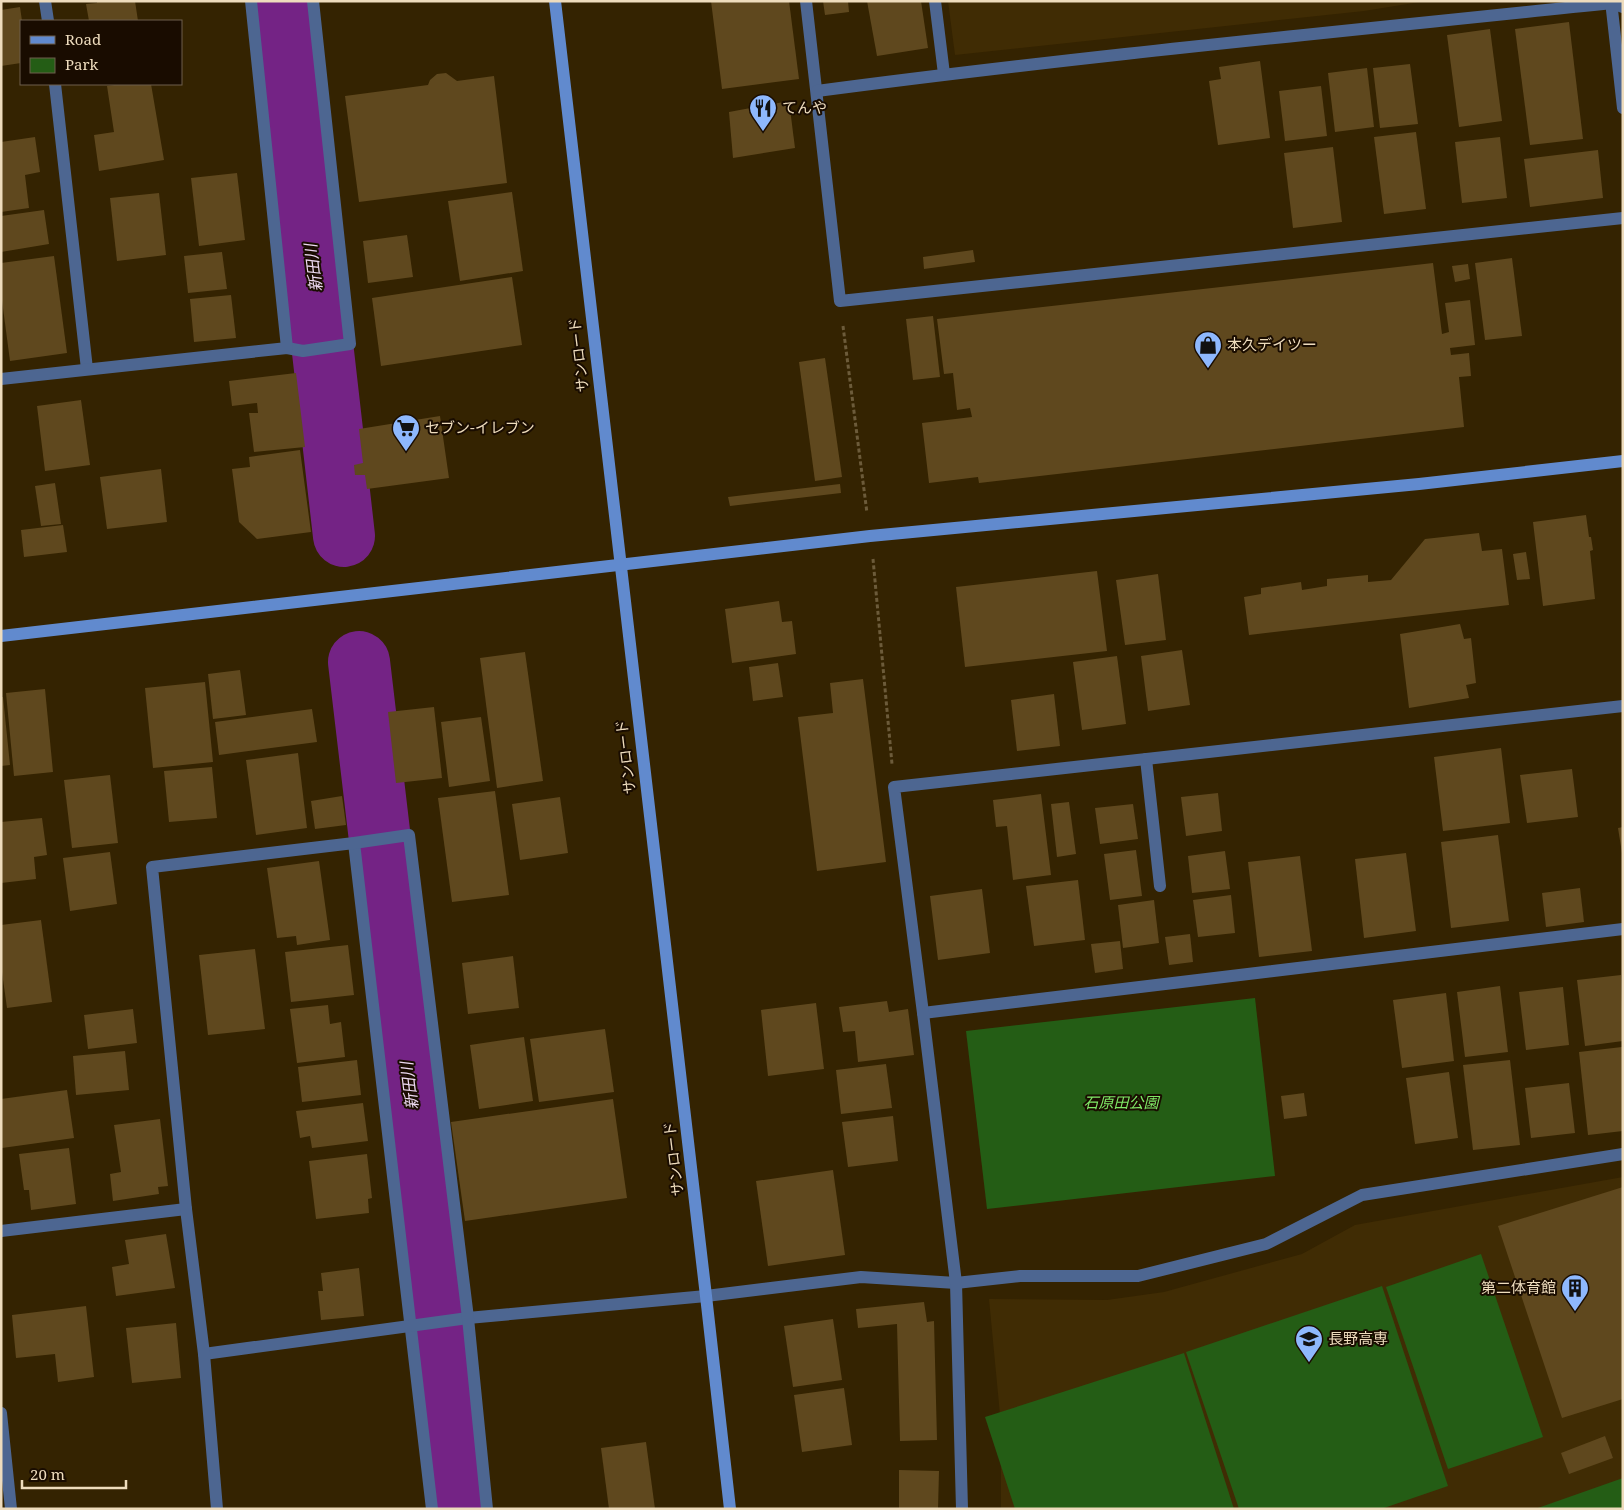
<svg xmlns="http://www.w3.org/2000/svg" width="1624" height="1510" font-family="'Noto Serif','Noto Sans JP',serif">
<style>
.built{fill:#402c04}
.green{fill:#245d15}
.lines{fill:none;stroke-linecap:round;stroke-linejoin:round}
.river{stroke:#742385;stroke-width:62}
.building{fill:#5f481e}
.path{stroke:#6c5b3a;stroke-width:3;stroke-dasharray:4 2.5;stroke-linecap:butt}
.lane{stroke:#4d6691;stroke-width:12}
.street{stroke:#4d6691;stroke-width:12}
.secondary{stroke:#618ace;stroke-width:12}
.labels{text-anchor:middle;stroke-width:4;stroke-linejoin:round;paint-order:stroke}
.poi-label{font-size:15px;fill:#eedcbd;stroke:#190c00;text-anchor:start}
.street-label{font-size:15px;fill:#eedcbd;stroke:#190c00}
.park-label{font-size:15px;font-style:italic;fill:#7fe866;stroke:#190c00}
.water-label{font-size:16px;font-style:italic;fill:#edd9f1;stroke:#190c00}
</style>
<rect width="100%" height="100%" fill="#342301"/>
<!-- built -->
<g class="built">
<polygon points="948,1 1426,1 1364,11 955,55"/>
<polygon points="1623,1177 1623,1509 1001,1509 1001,1425 989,1299 1107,1300 1164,1292 1302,1254 1355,1225"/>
</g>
<!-- green -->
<g class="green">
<polygon points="1255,998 1275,1176 987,1209 966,1031"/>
<polygon points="1481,1254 1543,1437 1448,1469 1386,1287"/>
<polygon points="1382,1286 1448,1486 1381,1509 1239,1509 1186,1352"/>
<polygon points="1184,1353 1234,1509 1015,1509 985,1417"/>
<polygon points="1623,1478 1623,1509 1535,1509"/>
</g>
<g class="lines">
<!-- river -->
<g class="river">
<polyline points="283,1 344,536"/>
<polyline points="359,662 459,1509"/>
</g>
</g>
<!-- building -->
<g class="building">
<polygon points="97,1 135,1 138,21 89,21 86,4 97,3"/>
<polygon points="711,1 789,1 799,79 722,89"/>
<polygon points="823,1 848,1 849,12 825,15"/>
<polygon points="867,1 921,1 928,48 877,56"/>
<polygon points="20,7 22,21 21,63 1,66 1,10"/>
<polygon points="1569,22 1583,139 1530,145 1515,29"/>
<polygon points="1490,29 1502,121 1459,127 1447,35"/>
<polygon points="1260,61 1270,138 1218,145 1209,81 1221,79 1219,67"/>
<polygon points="1410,64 1418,124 1380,128 1373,68"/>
<polygon points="1367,68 1374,127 1335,132 1328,73"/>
<polygon points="446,73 457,81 494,76 507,183 359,202 345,96 428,85 430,80 437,74"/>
<polygon points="121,84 151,84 164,160 99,171 94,135 114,132 107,86"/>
<polygon points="1321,86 1327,136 1285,141 1279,91"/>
<polygon points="789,101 795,148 733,158 729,112"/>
<polygon points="1416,132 1426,209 1384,214 1374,137"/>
<polygon points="35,137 40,172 25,175 29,208 1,212 1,142"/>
<polygon points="1500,137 1507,198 1462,203 1455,142"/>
<polygon points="1333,147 1342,222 1293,228 1284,153"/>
<polygon points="1598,150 1603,198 1530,207 1524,159"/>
<polygon points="237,173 245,240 199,246 191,178"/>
<polygon points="512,192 523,271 460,281 448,201"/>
<polygon points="159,193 166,255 117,261 110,198"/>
<polygon points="44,210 49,244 1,252 1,216"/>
<polygon points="407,235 413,277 368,283 363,241"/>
<polygon points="973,250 975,262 924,269 923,257"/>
<polygon points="222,252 227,289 188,293 184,256"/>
<polygon points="54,256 67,353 10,361 1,293 1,263"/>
<polygon points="1512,258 1522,336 1485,340 1475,263"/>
<polygon points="1433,263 1442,334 1449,332 1445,303 1470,300 1475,345 1450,348 1451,355 1469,353 1471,376 1459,377 1464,427 979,483 978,477 929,483 922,423 972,417 970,408 957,410 953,373 944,374 937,319"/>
<polygon points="1468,264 1470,279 1455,282 1452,266"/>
<polygon points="512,277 522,345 381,366 372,298"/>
<polygon points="231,295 236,338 194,342 190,299"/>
<polygon points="933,316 940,377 913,380 906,319"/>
<polygon points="825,358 842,477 815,481 799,362"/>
<polygon points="296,373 305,447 254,452 249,413 258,413 257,403 232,406 229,381"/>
<polygon points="81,400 90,465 45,471 37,406"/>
<polygon points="440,416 449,478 367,489 365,475 355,475 354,465 363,463 359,429"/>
<polygon points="300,450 311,532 257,539 239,522 232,469 250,467 249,457"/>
<polygon points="161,469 167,522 107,529 100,477"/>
<polygon points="55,483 61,524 41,526 35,486"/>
<polygon points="840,484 841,493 730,506 728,497"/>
<polygon points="1586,515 1589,537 1591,537 1593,550 1590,551 1595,599 1543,606 1533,522"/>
<polygon points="63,525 67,552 24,557 21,530"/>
<polygon points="1479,533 1482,551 1502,549 1509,605 1249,635 1244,597 1261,594 1261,588 1301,582 1302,590 1327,586 1327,579 1368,575 1368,582 1391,580 1425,539"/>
<polygon points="1526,552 1530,579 1517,580 1513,554"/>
<polygon points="1097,571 1107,651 965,667 956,587"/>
<polygon points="1158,574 1166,640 1125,645 1116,580"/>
<polygon points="779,601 782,622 792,621 796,654 732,663 725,609"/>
<polygon points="1460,624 1464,639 1471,638 1476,683 1466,685 1469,698 1409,708 1400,634"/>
<polygon points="1182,650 1190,705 1148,711 1141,656"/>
<polygon points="525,652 543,781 497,788 480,658"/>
<polygon points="1117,656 1126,724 1082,730 1073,662"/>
<polygon points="778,663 783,697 753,701 749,667"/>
<polygon points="240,670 246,715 213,719 208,674"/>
<polygon points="863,679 886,862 817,871 798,717 833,713 830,683"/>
<polygon points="205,682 213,762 153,768 145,688"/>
<polygon points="45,689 53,772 14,776 6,693"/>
<polygon points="1054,694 1060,746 1017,751 1011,700"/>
<polygon points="1,697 3,697 10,765 1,766"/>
<polygon points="434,707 442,778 396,783 388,712"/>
<polygon points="312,709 317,742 219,755 215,722"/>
<polygon points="481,717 490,781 449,787 441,722"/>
<polygon points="1501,748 1510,823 1443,831 1434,757"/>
<polygon points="298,753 307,828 256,835 246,760"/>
<polygon points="212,767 217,818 169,822 164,771"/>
<polygon points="1572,769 1578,817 1527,823 1520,775"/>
<polygon points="110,775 118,843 72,848 64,780"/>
<polygon points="495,791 509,895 452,902 438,798"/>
<polygon points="1218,793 1222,831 1186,836 1181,797"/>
<polygon points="1041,794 1051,875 1013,880 1007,826 996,827 993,800"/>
<polygon points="342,796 346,825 315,829 311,801"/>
<polygon points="560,797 568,853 520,860 512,804"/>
<polygon points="1069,802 1076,854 1057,857 1051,804"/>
<polygon points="1133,804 1138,839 1100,844 1095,808"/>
<polygon points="42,818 47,855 34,857 36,879 1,883 1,822"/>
<polygon points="1623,827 1623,853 1622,853 1618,828"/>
<polygon points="1498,835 1509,921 1451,928 1441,842"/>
<polygon points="1136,850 1142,896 1110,900 1104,854"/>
<polygon points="1225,851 1230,889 1192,893 1188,856"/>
<polygon points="110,852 117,904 70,911 63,858"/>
<polygon points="1406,853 1416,931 1364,938 1355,859"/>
<polygon points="1300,856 1312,951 1259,957 1248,862"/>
<polygon points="319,861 330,940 297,945 296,936 277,938 267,868"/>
<polygon points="1078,880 1085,940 1034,946 1026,886"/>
<polygon points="1580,888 1584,922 1546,927 1542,893"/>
<polygon points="982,889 990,953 938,960 930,896"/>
<polygon points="1231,895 1235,933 1198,937 1193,900"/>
<polygon points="1154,900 1159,943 1123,948 1118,905"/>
<polygon points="41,920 52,1002 7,1008 1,965 1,925"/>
<polygon points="1190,934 1193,962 1169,965 1165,937"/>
<polygon points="1120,941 1123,969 1095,973 1091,944"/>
<polygon points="348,945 354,995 291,1002 285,952"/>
<polygon points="255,949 265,1029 208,1035 199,955"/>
<polygon points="513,956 519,1008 468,1014 462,963"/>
<polygon points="1621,975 1623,1041 1585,1046 1577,980"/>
<polygon points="1500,986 1508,1052 1465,1057 1457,992"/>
<polygon points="1563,987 1569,1045 1526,1050 1519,992"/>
<polygon points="1446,993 1454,1061 1402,1068 1393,1000"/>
<polygon points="887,1001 889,1012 908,1009 914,1055 858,1062 855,1031 843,1032 839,1007"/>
<polygon points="816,1003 824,1069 768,1076 761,1010"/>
<polygon points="328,1005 330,1024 341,1022 345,1057 297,1063 290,1009"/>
<polygon points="133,1009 137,1043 88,1049 84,1015"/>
<polygon points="605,1029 614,1092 539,1102 530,1039"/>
<polygon points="524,1037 533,1101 479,1109 470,1045"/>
<polygon points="1622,1047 1623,1131 1588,1135 1579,1052"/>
<polygon points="125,1051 129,1090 76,1095 73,1056"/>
<polygon points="357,1060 361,1095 302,1102 298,1067"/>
<polygon points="1510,1060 1520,1145 1473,1150 1463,1065"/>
<polygon points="886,1064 892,1108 841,1114 836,1070"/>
<polygon points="1449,1072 1458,1138 1415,1144 1406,1078"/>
<polygon points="1569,1083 1575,1133 1531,1138 1525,1088"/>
<polygon points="67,1090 74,1138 2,1148 1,1099"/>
<polygon points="1304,1093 1307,1116 1284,1119 1281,1096"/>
<polygon points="613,1099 627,1198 465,1221 451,1122"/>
<polygon points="363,1103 368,1141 312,1148 310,1136 300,1138 296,1111"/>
<polygon points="893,1116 898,1161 848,1167 842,1122"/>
<polygon points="160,1119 168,1186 158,1187 159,1194 113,1201 110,1174 121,1172 114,1125"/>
<polygon points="69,1148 76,1204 31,1210 29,1190 24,1190 19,1154"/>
<polygon points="367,1154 372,1198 368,1199 369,1213 316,1219 309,1161"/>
<polygon points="833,1170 845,1255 768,1266 756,1181"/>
<polygon points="1623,1187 1623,1399 1562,1418 1498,1226"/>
<polygon points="166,1234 175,1288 116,1296 112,1267 129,1264 125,1240"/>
<polygon points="359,1268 364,1316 321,1320 318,1291 323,1291 321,1273"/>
<polygon points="924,1302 927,1322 934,1321 937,1440 900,1441 897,1324 858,1328 856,1309"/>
<polygon points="86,1306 94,1377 58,1382 55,1354 16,1358 12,1315"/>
<polygon points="833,1319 842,1380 793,1387 784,1326"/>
<polygon points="176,1323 181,1378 132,1383 126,1328"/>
<polygon points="844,1388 852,1445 802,1452 794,1395"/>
<polygon points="1605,1436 1613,1458 1569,1474 1561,1453"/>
<polygon points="646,1442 655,1509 609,1509 601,1448"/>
<polygon points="899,1470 939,1471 938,1509 899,1509"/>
</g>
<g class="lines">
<!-- path -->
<g class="path">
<polyline points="843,326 867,513"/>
<polyline points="873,559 892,764"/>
</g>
<!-- lane -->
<polyline class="lane" points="1146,759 1160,886"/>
<!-- street -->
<g class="street">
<polyline points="45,1 48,21"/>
<polyline points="806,1 840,301 1623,218"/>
<polyline points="935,1 944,74"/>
<polyline points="1611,1 1623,108"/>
<polyline points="55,84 87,369"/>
<path d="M817,91C1081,56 1346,31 1612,3L1623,7"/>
<polyline points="287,348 303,351 350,344 313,1"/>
<polyline points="1,379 287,348 251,1"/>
<polyline points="354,843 432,1509"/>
<polyline points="923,1013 1623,929"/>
<polyline points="1,1231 186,1209"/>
<polyline points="204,1354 468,1318 706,1296 861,1277 956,1283 1020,1276 1138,1276 1266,1244 1362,1195 1623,1154"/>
<polyline points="1,1413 11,1509"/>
<polyline points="217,1509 204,1354 186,1209 152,867 354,843 409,835 468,1318 487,1509"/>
<polyline points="962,1509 956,1283 923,1013 894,787 1623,706"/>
</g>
<!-- secondary -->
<g class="secondary">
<polyline points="555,1 706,1296 730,1509"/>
<polyline points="1,636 870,536 1419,484 1623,461"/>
</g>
</g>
<!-- icons -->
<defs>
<g id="restaurant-pin" transform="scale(1.4375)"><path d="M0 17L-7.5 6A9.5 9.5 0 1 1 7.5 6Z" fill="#8eb8fd" stroke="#190c00"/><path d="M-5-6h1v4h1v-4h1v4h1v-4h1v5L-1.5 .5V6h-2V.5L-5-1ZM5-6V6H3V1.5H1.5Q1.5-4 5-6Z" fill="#111"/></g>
<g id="shop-pin" transform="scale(1.4375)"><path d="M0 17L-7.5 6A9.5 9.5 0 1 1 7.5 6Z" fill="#8eb8fd" stroke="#190c00"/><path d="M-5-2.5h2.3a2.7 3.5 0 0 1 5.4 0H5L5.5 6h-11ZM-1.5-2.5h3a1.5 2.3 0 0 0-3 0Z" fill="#111"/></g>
<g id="supermarket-pin" transform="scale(1.4375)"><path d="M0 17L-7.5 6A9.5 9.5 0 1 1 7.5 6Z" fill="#8eb8fd" stroke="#190c00"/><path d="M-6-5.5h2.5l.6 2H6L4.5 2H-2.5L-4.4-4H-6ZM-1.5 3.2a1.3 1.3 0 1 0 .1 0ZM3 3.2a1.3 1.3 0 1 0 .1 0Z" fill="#111"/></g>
<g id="building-pin" transform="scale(1.4375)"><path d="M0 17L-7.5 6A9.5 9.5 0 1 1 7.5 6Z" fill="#8eb8fd" stroke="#190c00"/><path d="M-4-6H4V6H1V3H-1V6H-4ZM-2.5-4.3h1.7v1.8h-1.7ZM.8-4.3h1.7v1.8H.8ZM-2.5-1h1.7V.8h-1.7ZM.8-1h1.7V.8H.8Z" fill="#111"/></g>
<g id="university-pin" transform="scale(1.4375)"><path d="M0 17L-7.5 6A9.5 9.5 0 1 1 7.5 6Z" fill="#8eb8fd" stroke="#190c00"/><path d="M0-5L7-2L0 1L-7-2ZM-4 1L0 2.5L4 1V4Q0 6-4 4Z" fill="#111"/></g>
</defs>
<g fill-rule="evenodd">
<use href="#restaurant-pin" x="763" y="108"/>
<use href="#shop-pin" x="1208" y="345"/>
<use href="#supermarket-pin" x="406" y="428"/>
<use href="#building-pin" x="1575" y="1288"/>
<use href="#university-pin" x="1309" y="1339"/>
</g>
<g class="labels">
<!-- poi labels -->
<g class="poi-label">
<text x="782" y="113">てんや</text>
<text x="1227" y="350">本久デイツー</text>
<text x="425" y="433">セブン-イレブン</text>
<text x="1556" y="1293" text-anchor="end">第二体育館</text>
<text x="1328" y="1344">長野高専</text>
</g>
<!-- street labels -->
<g class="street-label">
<text transform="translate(579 355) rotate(-97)" y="5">サンロード</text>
<text transform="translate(626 757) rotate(-97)" y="5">サンロード</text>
<text transform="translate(674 1159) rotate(-97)" y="5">サンロード</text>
</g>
<!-- park labels -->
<g class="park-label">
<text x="1121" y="1108">石原田公園</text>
</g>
<!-- water labels -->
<g class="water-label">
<text transform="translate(313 268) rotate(-97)" y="6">新田川</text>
<text transform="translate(409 1086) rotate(-97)" y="6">新田川</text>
</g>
</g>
<!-- border -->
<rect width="1624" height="1510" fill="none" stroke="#eedcbd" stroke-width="5"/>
<!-- legend -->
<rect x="20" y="20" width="162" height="65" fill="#190c00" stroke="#6e5f4c"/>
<rect x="30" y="36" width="25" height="8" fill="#618ace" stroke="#6e5f4c"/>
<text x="65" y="45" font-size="15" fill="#eedcbd">Road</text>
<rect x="30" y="58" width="25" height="15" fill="#245d15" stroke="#6e5f4c"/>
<text x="65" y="70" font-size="15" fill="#eedcbd">Park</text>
<!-- scale -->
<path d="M22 1480v8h104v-8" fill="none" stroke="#eedcbd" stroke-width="2.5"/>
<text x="30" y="1480" font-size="15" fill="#eedcbd" stroke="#190c00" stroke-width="4" paint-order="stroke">20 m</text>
</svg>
